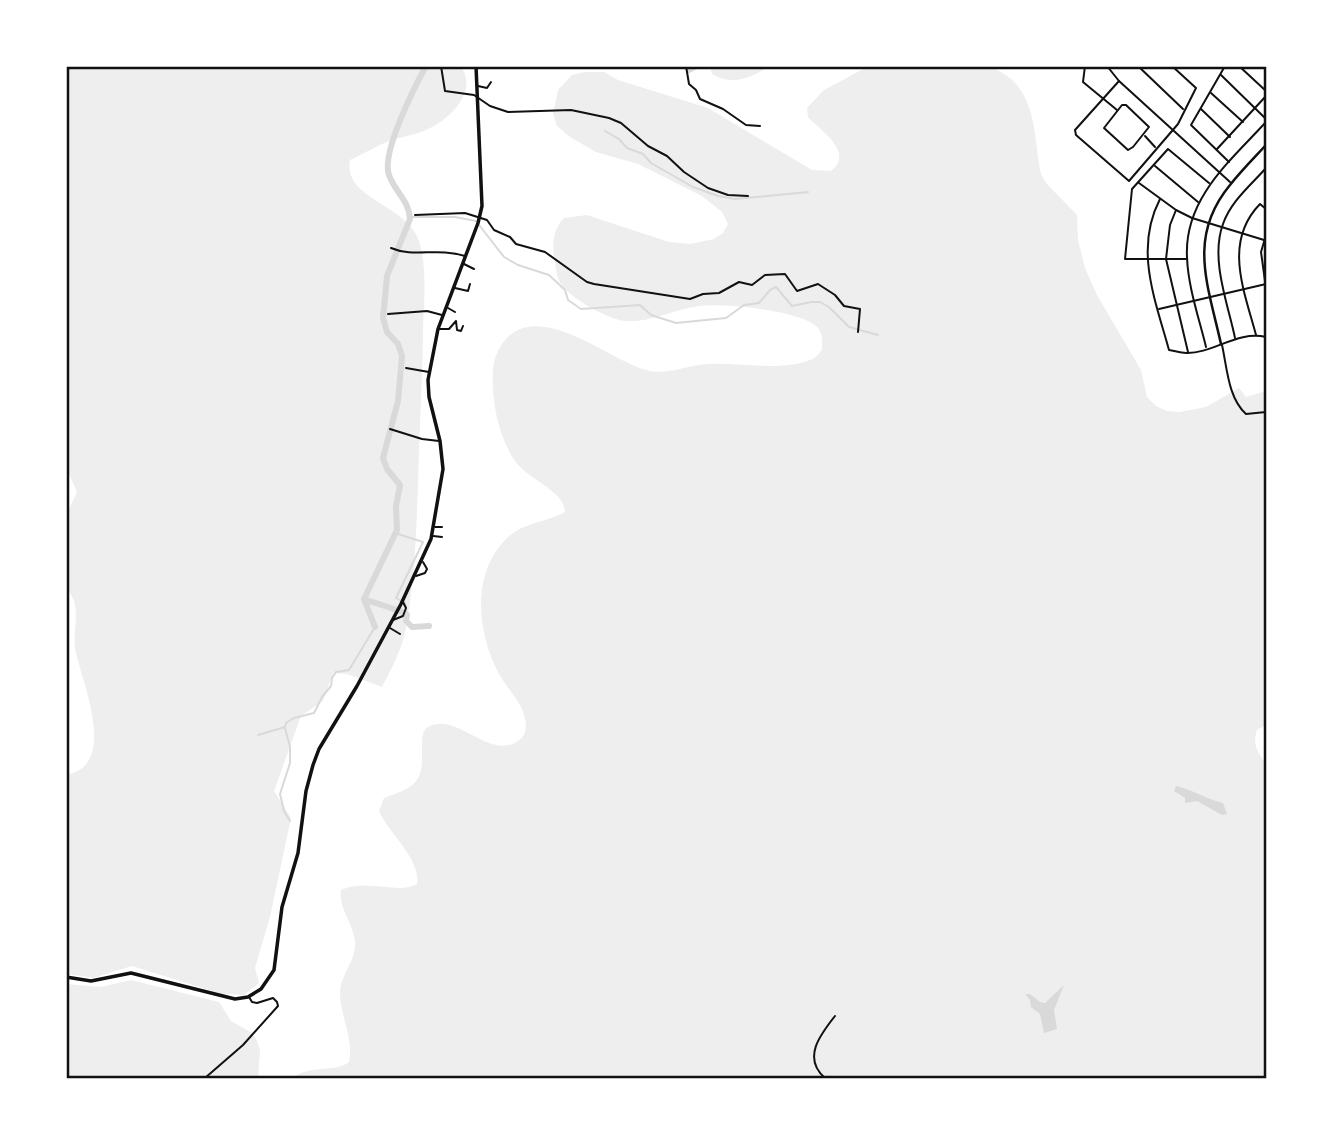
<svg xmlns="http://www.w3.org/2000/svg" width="1333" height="1145" font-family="'Fira Sans',sans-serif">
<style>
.green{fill:#eee}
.water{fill:#d9d9d9}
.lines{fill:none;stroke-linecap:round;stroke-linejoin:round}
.stream{stroke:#d9d9d9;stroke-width:2}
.river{stroke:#d9d9d9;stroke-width:6}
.minor{stroke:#111;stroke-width:2}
.tertiary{stroke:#111;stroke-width:2.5}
.primary{stroke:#111;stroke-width:3.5}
.neatline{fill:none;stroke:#111;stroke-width:2.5}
</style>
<rect width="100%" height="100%" fill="#fff"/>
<!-- green -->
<g class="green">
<path d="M67,67H461C479,92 449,120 426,130C415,135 401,137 389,141C376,146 363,154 350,160C342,200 410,204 420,244C427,272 424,301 423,329C423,361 421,393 420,425C417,492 418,561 406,628C402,649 392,668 382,687L347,674L333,673L323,701L301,716L274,791L291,818L270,917L255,968L259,983L244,995L222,994L132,966L93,978L67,974V770L70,774C117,762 82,681 76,653C72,637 78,621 75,605C74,598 69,593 67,586C64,577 65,526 67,516C68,509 74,499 77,492L66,467Z"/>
<path d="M710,67V66L768,67C750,78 732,86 712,74Z"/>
<path d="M867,67H964C975,70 988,66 997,70C1038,89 1033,137 1041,174L1046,183L1077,215L1078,240L1085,268L1097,295L1141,370L1147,397L1156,406L1167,411L1180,412L1206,407L1239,388L1246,397L1266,391V725L1257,730C1252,745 1258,752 1266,765V1078H292C311,1064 336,1073 349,1062C354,1038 340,1016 340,993C340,974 357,961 355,941C353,923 338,908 341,890C369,878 398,895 417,884C421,859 389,834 379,811L384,798C394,794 409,790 416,781C429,766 415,734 428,727C457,711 489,761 518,741C528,735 527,722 523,712C518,698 505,686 498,672C477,632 471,573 507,538C524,522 545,523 565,512C565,491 527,479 515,461C498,436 491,399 493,369C494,357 500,344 509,336C545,304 610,360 646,370C662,375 682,368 698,365C734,360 775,373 810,360C815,359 818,354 822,350C822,342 823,336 819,329C805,310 722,303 699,306C675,309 650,323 625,321C608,319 571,299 561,284C557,278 556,270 555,263C552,247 552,230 564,218L587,215L669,242L690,244L714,239L723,233L728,224L722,212L702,196L638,164L596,152L570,137L557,126L553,114L558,90L572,75L585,72H604L618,80L708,108L812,170L831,171C855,152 820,130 808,117L807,108L824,90Z"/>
<polygon points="131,980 219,1002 231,1021 252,1033 257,1041 260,1050 258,1078 67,1078 66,984 101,987"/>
</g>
<!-- water -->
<g class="water">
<path d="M1176,786C1193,790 1206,799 1223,803L1227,814L1222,815L1197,801L1185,803V798L1174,791Z"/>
<polygon points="1064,985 1054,1010 1057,1029 1044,1033 1040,1014 1031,1007 1030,1000 1025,994 1030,994 1040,1002 1045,1003"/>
</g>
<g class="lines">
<!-- stream -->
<g class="stream">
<polyline points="605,131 619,139 627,148 643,154 651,163 693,187 718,196 735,199 808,192"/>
<polyline points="410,217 455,217 476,221 504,257 518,265 549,275 565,290 568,300 581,309 640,305 651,315 676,323 726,318 744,305 759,303 770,290 776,287 792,306 811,302 820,302 829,307 849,327 878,335"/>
<polyline points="395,533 423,542 396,598 405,603 407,615"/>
<polyline points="285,728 290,747 290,763 280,794 284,811 290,821"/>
<polyline points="258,735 285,727 286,723 294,718 314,713 322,697 331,686 332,678 336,672 349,670 375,627"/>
</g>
<!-- river -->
<g class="river">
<polyline points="689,70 696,66"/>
<path d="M364,599C376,604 399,609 407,615L406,621L412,627L429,626"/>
<path d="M375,627L364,599L397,530L396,506L400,485L387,469L383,458L398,401L402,356L398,344L387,332L383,318L387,276L410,219C409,200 395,192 389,175C381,153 414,88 426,66"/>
</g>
<!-- minor -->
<g class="minor">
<polyline points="441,66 445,91 474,95 490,106 508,112 571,110 609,118 621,123 648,146 667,156 684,172 708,188 728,195 748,196"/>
<polyline points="686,66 689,84 696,90 700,99 723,109 746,125 760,126"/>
<polyline points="1085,66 1083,82 1117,110"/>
<polyline points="1107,66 1119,81 1230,182"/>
<polyline points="1138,66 1183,109"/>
<polyline points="1225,66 1191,125 1229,162"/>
<polyline points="1239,66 1266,91"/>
<polyline points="1221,75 1266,119"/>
<polyline points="1119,81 1075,130 1076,135 1129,181 1178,124 1196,88 1172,66"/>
<polyline points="478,86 487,88 491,82"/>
<polyline points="1211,93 1243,122"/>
<polygon points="1122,105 1126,105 1149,127 1133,147 1128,150 1104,128"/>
<polyline points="1201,109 1230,137"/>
<polyline points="1145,136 1155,147"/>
<polyline points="1217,149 1266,96"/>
<polyline points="1155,166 1198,202"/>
<polyline points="1139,183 1176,210 1192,218 1264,240"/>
<path d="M1160,199C1134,249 1155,299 1169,350C1175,351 1181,353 1186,353C1212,354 1238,330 1266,337"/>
<polyline points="1176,210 1170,225 1166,259 1188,352"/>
<polyline points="415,215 465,213 487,220 494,230 510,237 516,244 545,252 587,282 594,284 690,299 703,294 719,293 739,282 752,285 765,275 785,274 797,291 818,284 835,295 844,306 860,309 858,332"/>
<polyline points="1266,235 1261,252 1266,288"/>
<path d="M391,248C414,258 437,247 465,256"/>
<polyline points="1186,259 1125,259 1132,189 1168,149 1209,183"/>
<polyline points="464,264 474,269"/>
<polyline points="455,288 468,291 470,284"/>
<polyline points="448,308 455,312"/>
<polyline points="1159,309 1266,284"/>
<polyline points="388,314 427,311 442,315"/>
<polyline points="439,329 449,329 456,321 457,330 461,331 463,326"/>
<path d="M1256,335C1244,290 1223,242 1260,204L1266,209"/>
<path d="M1235,338C1228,304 1210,259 1223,224C1231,201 1251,185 1266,168"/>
<path d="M1222,345C1227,367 1228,398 1246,414L1266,412"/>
<path d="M1206,347C1199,318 1188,287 1187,257C1184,199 1230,161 1266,122"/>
<polyline points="406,368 429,372"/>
<polyline points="390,429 422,439 439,441"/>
<polyline points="435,527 442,527"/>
<polyline points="433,536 442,537"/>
<polyline points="416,576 425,573 427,569 423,562"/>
<polyline points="393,620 403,616 406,608 403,602"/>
<polyline points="390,628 400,634"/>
<polyline points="205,1078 243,1045 278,1006 277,1002 273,998 257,1003 252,1002 249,997"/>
<path d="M825,1078C802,1058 820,1035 835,1016"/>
</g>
<!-- tertiary -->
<path class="tertiary" d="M1221,344C1208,285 1187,237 1230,185C1241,171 1254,158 1266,145"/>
<!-- primary -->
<polyline class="primary" points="66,977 91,981 131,973 235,999 248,997 261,989 274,970 282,907 298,853 306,791 313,765 319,749 357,686 401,604 431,539 443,469 440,441 429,397 428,380 438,329 478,223 482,206 476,66"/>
</g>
<!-- border -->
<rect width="1333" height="1145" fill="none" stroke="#ffffff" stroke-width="136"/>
<rect x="68" y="68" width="1197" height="1009" class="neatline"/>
</svg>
